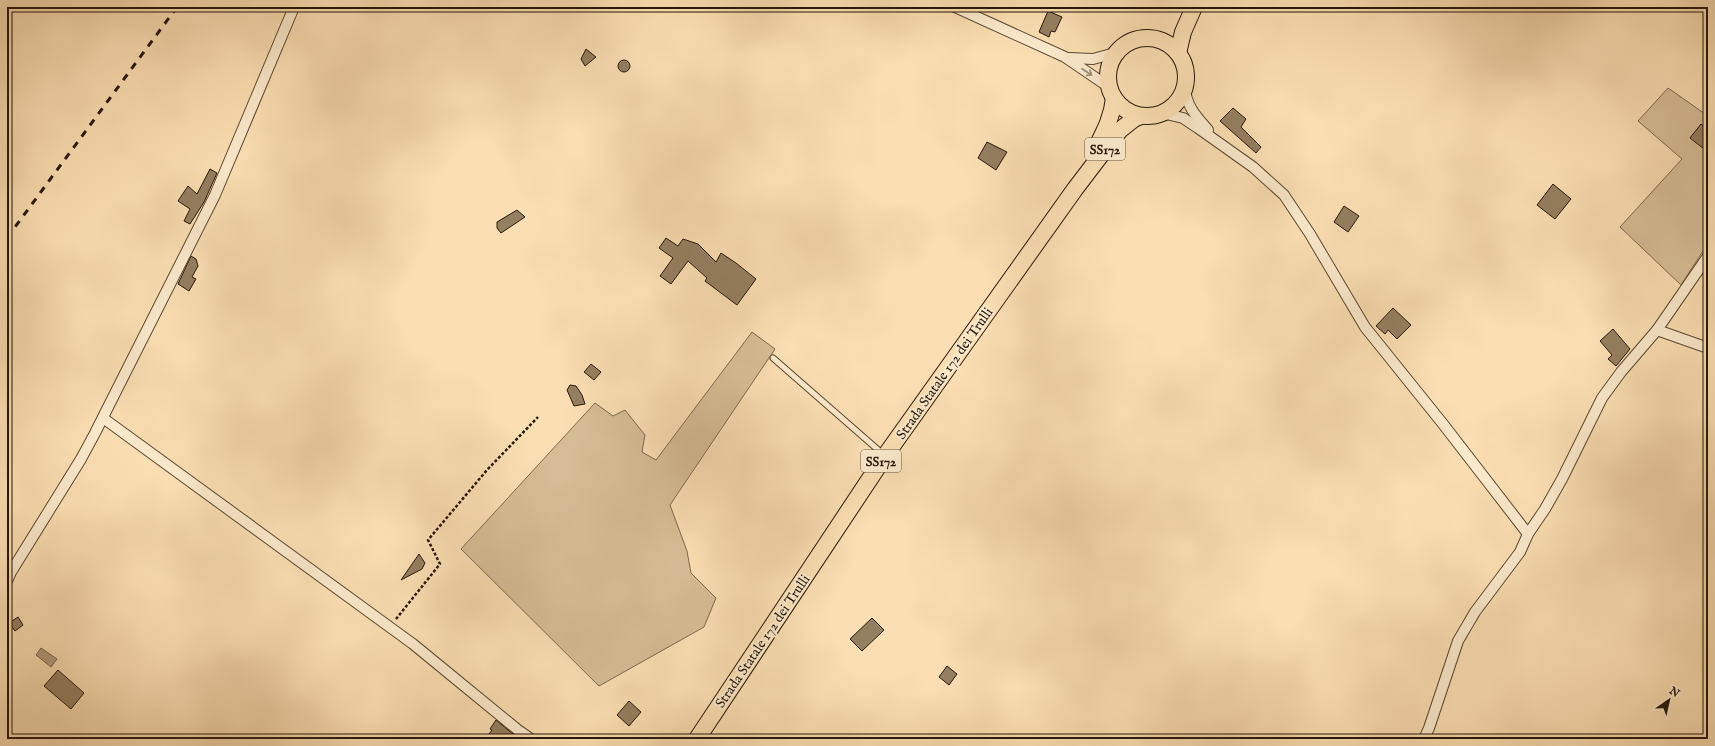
<svg xmlns="http://www.w3.org/2000/svg" width="1715" height="746" font-family="'IM FELL English',serif">
<style>
.green{fill:#d7bd95;stroke:#7e6a4f}
.water{fill:#b39b79;stroke:#7b664c}
.building{fill:#957f61;stroke:#261709}
.lines{fill:none;stroke-linecap:round;stroke-linejoin:round}
.lane-casing{stroke:#5b4933;stroke-width:7}
.street-casing{stroke:#5b4933;stroke-width:12}
.primary-casing{stroke:#261709;stroke-width:18}
.path{stroke:#261709;stroke-width:2.5;stroke-dasharray:3 2;stroke-linecap:butt}
.lane{stroke:#fceacd;stroke-width:5}
.street{stroke:#fceacd;stroke-width:10}
.primary{stroke:#fbdfb2;stroke-width:16}
.rail{stroke:#261709;stroke-width:3;stroke-dasharray:7 7;stroke-linecap:butt}
.oneway{stroke:#9c8b75}
.labels{text-anchor:middle;stroke-width:4;stroke-linejoin:round;paint-order:stroke}
.shield{fill:#fceacd;stroke:#665644;stroke-width:1}
.shield-label{font-size:13px;font-weight:bold;fill:#261709}
.street-label{font-size:14px;fill:#261709;stroke:#fceacd}
</style>
<rect width="100%" height="100%" fill="#fbdfb2"/>
<filter id="stains"><feTurbulence type="fractalNoise" baseFrequency=".005" numOctaves="4"/><feColorMatrix values="0 0 0 0 .2 0 0 0 0 .09 0 0 0 0 .02 0 0 0 .5 -.17"/></filter>
<radialGradient id="worn" r=".72"><stop offset=".6" stop-color="#630" stop-opacity="0"/><stop offset="1" stop-color="#630" stop-opacity=".3"/></radialGradient>
<!-- green -->
<g class="green">
<polygon points="1668,88 1708,116 1708,243 1681,285 1620,227 1682,159 1638,121"/>
<polygon points="752,332 775,349 670,505 687,551 691,573 716,598 704,627 599,686 461,549 595,403 613,416 625,410 645,435 642,452 656,460"/>
</g>
<!-- water -->
<polygon class="water" points="41,648 57,659 51,667 36,655"/>
<!-- building -->
<g class="building">
<polygon points="1048,11 1062,17 1055,32 1051,31 1049,37 1039,32"/>
<polygon points="586,49 596,57 585,66 581,59"/>
<circle cx="624" cy="66" r="6"/>
<polygon points="1233,108 1246,119 1241,127 1261,147 1256,153 1220,121"/>
<polygon points="1701,124 1708,129 1708,152 1690,138"/>
<polygon points="987,142 1007,152 996,170 978,158"/>
<polygon points="210,169 217,173 204,202 190,224 184,221 190,209 178,201 188,186 197,194"/>
<polygon points="1553,184 1571,199 1555,219 1537,205"/>
<polygon points="1344,206 1359,216 1348,232 1334,222"/>
<polygon points="517,210 525,217 501,233 497,228 497,222"/>
<polygon points="666,238 678,246 683,239 698,244 716,262 721,253 736,263 756,279 737,305 705,281 707,278 688,261 671,284 660,276 673,258 659,248"/>
<polygon points="191,256 196,259 198,266 192,277 196,279 189,291 178,284"/>
<polygon points="1393,308 1411,325 1397,339 1388,330 1385,334 1376,326"/>
<polygon points="1613,329 1630,349 1616,366 1608,359 1612,355 1600,341"/>
<polygon points="591,364 601,372 594,380 584,372"/>
<polygon points="570,385 576,386 582,395 585,404 574,406 567,390"/>
<polygon points="419,554 425,563 422,569 401,580"/>
<polygon points="18,617 23,625 15,631 9,623"/>
<polygon points="872,618 884,630 862,651 850,639"/>
<polygon points="947,666 957,674 949,685 939,677"/>
<polygon points="58,670 84,693 71,709 44,686"/>
<polygon points="629,701 641,712 629,726 617,715"/>
<polygon points="496,720 514,735 520,739 510,739 503,734 499,739 485,739 492,730 490,729"/>
</g>
<g class="lines">
<!-- lane casing -->
<g class="lane-casing">
<polyline id="lane" points="773,358 884,455"/>
</g>
<!-- street casing -->
<g class="street-casing">
<g id="street">
<polyline points="955,7 1065,57 1109,87"/>
<polyline points="1069,58 1093,59 1115,53"/>
<path d="M1185,88C1186,106 1197,117 1208,130"/>
<polyline points="1162,113 1183,118 1198,128 1253,167 1284,195 1310,234 1365,327 1443,424 1528,534"/>
<polyline points="1657,330 1708,348"/>
<polyline points="103,418 413,644 518,730 531,739"/>
<polyline points="7,581 11,572 81,459 95,433 215,195 294,7"/>
<polyline points="1424,739 1429,728 1458,641 1475,612 1520,552 1528,534 1545,509 1562,479 1602,398 1621,372 1657,330 1708,256"/>
</g>
</g>
<!-- primary casing -->
<g class="primary-casing">
<g id="primary">
<circle cx="1147" cy="77" r="39"/>
<polyline points="1178,53 1183,32 1194,7"/>
<path d="M1094,152C1103,134 1112,119 1114,98"/>
<polyline points="697,739 885,456 1075,189 1120,130 1134,119 1141,116"/>
</g>
</g>
<!-- path -->
<polyline class="path" points="396,619 440,564 428,540 487,470 538,417"/>
<!-- lane -->
<use href="#lane" class="lane"/>
<!-- street -->
<use href="#street" class="street"/>
<!-- primary -->
<use href="#primary" class="primary"/>
<!-- rail -->
<polyline class="rail" points="7,238 177,7"/>
</g>
<!-- one-way arrows -->
<defs><path id="oneway-shaft" d="M-6 0H5M1.5-3L5.5 0L1.5 3" fill="none" stroke-width="1.6" stroke-linecap="round" stroke-linejoin="round"/></defs>
<use class="oneway" href="#oneway-shaft" transform="translate(1087 72) rotate(33)"/>
<g class="labels">
<!-- shield labels -->
<g class="shield">
<rect x="1085" y="138" width="40" height="22" rx="3"/>
<rect x="861" y="450" width="40" height="22" rx="3"/>
</g>
<g class="shield-label">
<text x="1105" y="154">SS172</text>
<text x="881" y="466">SS172</text>
</g>
<!-- street labels -->
<g class="street-label">
<text transform="translate(944 373) rotate(-55)" y="5">Strada Statale 172 dei Trulli</text>
<text transform="translate(762 641) rotate(-56)" y="5">Strada Statale 172 dei Trulli</text>
</g>
</g>
<!-- margin -->
<rect width="1715" height="746" fill="none" stroke="#fbdfb2" stroke-width="24"/>
<rect x="8" y="8" width="1699" height="730" fill="none" stroke="#261709" stroke-width="2"/>
<rect x="12" y="12" width="1691" height="722" fill="none" stroke="#261709"/>
<!-- north arrow -->
<g transform="translate(1669 700) rotate(34)" stroke="#fceacd" stroke-width="3" paint-order="stroke">
<path d="M0-3L7 15L0 10L-7 15Z" fill="#261709"/>
<text y="-6" font-size="11" font-weight="bold" text-anchor="middle" fill="#261709">N</text>
</g>
<rect width="100%" height="100%" filter="url(#stains)"/>
<rect width="100%" height="100%" fill="url(#worn)"/>
</svg>
